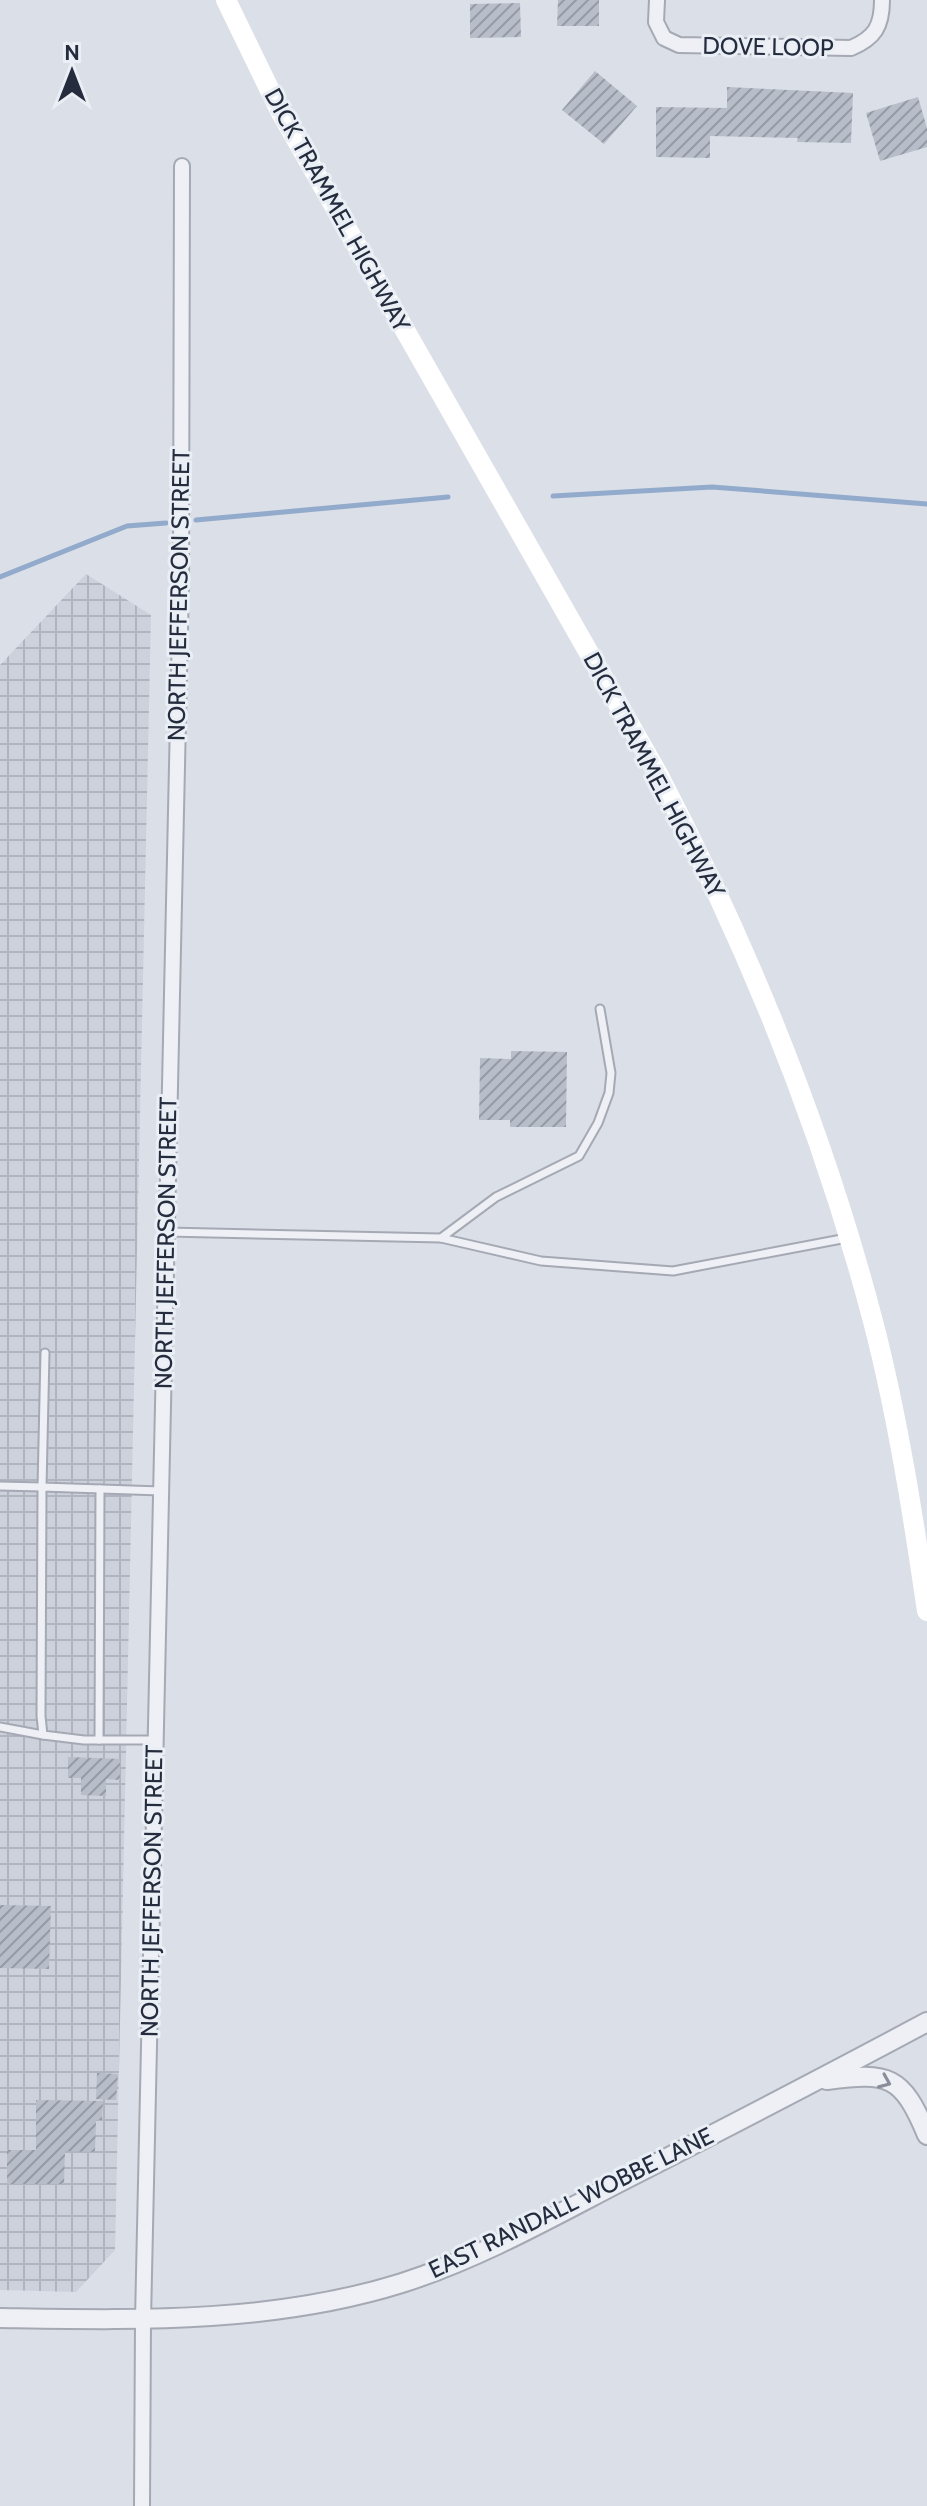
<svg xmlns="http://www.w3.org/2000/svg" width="927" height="2506" font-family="Cabin,sans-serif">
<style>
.industrial{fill:url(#industrial-grid)}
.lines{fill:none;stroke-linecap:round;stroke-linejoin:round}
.stream{stroke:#92aacb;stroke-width:5}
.building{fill:url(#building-hatch)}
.service-casing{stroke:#a4a9b4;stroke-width:11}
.minor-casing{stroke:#a4a9b4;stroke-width:18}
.tertiary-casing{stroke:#a4a9b4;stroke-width:22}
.service{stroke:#eef0f5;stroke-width:7}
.minor{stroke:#eef0f5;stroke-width:14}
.tertiary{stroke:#eef0f5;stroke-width:18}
.secondary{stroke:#fff;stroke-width:20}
.oneway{stroke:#898e9a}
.labels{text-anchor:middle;stroke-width:6;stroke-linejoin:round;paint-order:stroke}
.street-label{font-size:24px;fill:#242c3e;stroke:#eaeef5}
</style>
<defs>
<pattern id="industrial-grid" width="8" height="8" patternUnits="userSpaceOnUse" patternTransform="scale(2)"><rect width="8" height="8" fill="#cdd1dc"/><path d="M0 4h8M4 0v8" fill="none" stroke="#b0b4be"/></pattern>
<pattern id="building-hatch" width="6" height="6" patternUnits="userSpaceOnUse" patternTransform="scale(2)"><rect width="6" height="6" fill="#b8bdca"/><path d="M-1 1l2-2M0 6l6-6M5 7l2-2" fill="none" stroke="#959aa5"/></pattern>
</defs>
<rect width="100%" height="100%" fill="#dbdfe7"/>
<!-- industrial -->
<polygon class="industrial" points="86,574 151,615 115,2250 76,2292 0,2290 0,665"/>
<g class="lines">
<!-- stream -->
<g class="stream">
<polyline points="553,496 712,487 927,504"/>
<polyline points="196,520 448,497"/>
<polyline points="0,577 127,526 166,523"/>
</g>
</g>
<!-- building -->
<g class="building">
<polygon points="558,0 599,0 599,26 557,26"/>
<polygon points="520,3 521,37 470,38 470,4"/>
<polygon points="595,71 637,106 604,144 562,110"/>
<polygon points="727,87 853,93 851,143 797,142 798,138 710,136 710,158 656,157 656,107 727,108"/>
<polygon points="918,97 927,128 927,147 880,161 866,113"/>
<polygon points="511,1051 567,1052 566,1127 510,1127 510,1120 479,1120 480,1058 511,1059"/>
<polygon points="68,1757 120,1759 120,1780 106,1779 106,1796 81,1795 81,1778 68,1778"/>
<polygon points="0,1905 51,1906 49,1969 0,1968"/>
<polygon points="97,2073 118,2074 116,2100 96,2099"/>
<polygon points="36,2100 103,2101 102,2120 96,2120 95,2152 65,2151 64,2184 7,2184 7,2150 36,2150"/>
</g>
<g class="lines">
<!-- service casing -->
<g class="service-casing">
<g id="service">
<polyline points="167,1232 441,1238 496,1197 579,1156 598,1123 609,1093 611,1073 600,1009"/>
<polyline points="441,1238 541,1261 673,1271 847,1238"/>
<polyline points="0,1486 42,1487 45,1353"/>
<polyline points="0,1727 43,1735"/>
<polyline points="99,1740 100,1489"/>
<polyline points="156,1740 84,1740 43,1735 41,1716 42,1487 161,1491"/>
</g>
</g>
<!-- minor casing -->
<g class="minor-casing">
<g id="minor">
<path d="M657,0L656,22L664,38L679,45L851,48C875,38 882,26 882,0"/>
<polyline points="142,2506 143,2320 181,583 182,166"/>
</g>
</g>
<!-- tertiary casing -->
<g class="tertiary-casing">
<g id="tertiary">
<path d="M827,2080C889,2072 902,2075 927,2135"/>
<path d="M0,2318C135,2320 271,2324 402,2283C477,2259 547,2220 616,2184C720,2131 824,2077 927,2022"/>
</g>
</g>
<!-- service -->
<use href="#service" class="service"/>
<!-- minor -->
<use href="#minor" class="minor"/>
<!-- tertiary -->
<use href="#tertiary" class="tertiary"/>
<!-- secondary -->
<path class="secondary" d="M226,0L280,111L658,774C750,950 824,1133 874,1325C898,1419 913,1515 927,1611"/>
</g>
<!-- one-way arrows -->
<defs><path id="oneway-chevron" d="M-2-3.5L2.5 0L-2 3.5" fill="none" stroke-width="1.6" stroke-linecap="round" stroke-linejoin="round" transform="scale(2)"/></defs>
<use class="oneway" href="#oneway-chevron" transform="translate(885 2082) rotate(23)"/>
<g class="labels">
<!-- street labels -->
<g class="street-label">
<text transform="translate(768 47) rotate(1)" y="8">DOVE LOOP</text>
<text transform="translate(337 210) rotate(61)" y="8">DICK TRAMMEL HIGHWAY</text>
<text transform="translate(179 595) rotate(-89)" y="8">NORTH JEFFERSON STREET</text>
<text transform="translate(654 775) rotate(62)" y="8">DICK TRAMMEL HIGHWAY</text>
<text transform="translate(166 1243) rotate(-89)" y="8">NORTH JEFFERSON STREET</text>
<text transform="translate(152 1891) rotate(-89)" y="8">NORTH JEFFERSON STREET</text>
<text transform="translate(571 2203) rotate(-26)" y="8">EAST RANDALL WOBBE LANE</text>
</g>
</g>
<!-- north arrow -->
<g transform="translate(72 72)" stroke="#eaeef5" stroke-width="6" paint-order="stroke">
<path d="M0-6L14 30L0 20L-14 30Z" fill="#242c3e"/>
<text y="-12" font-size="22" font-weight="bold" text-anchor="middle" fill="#242c3e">N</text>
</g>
</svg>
